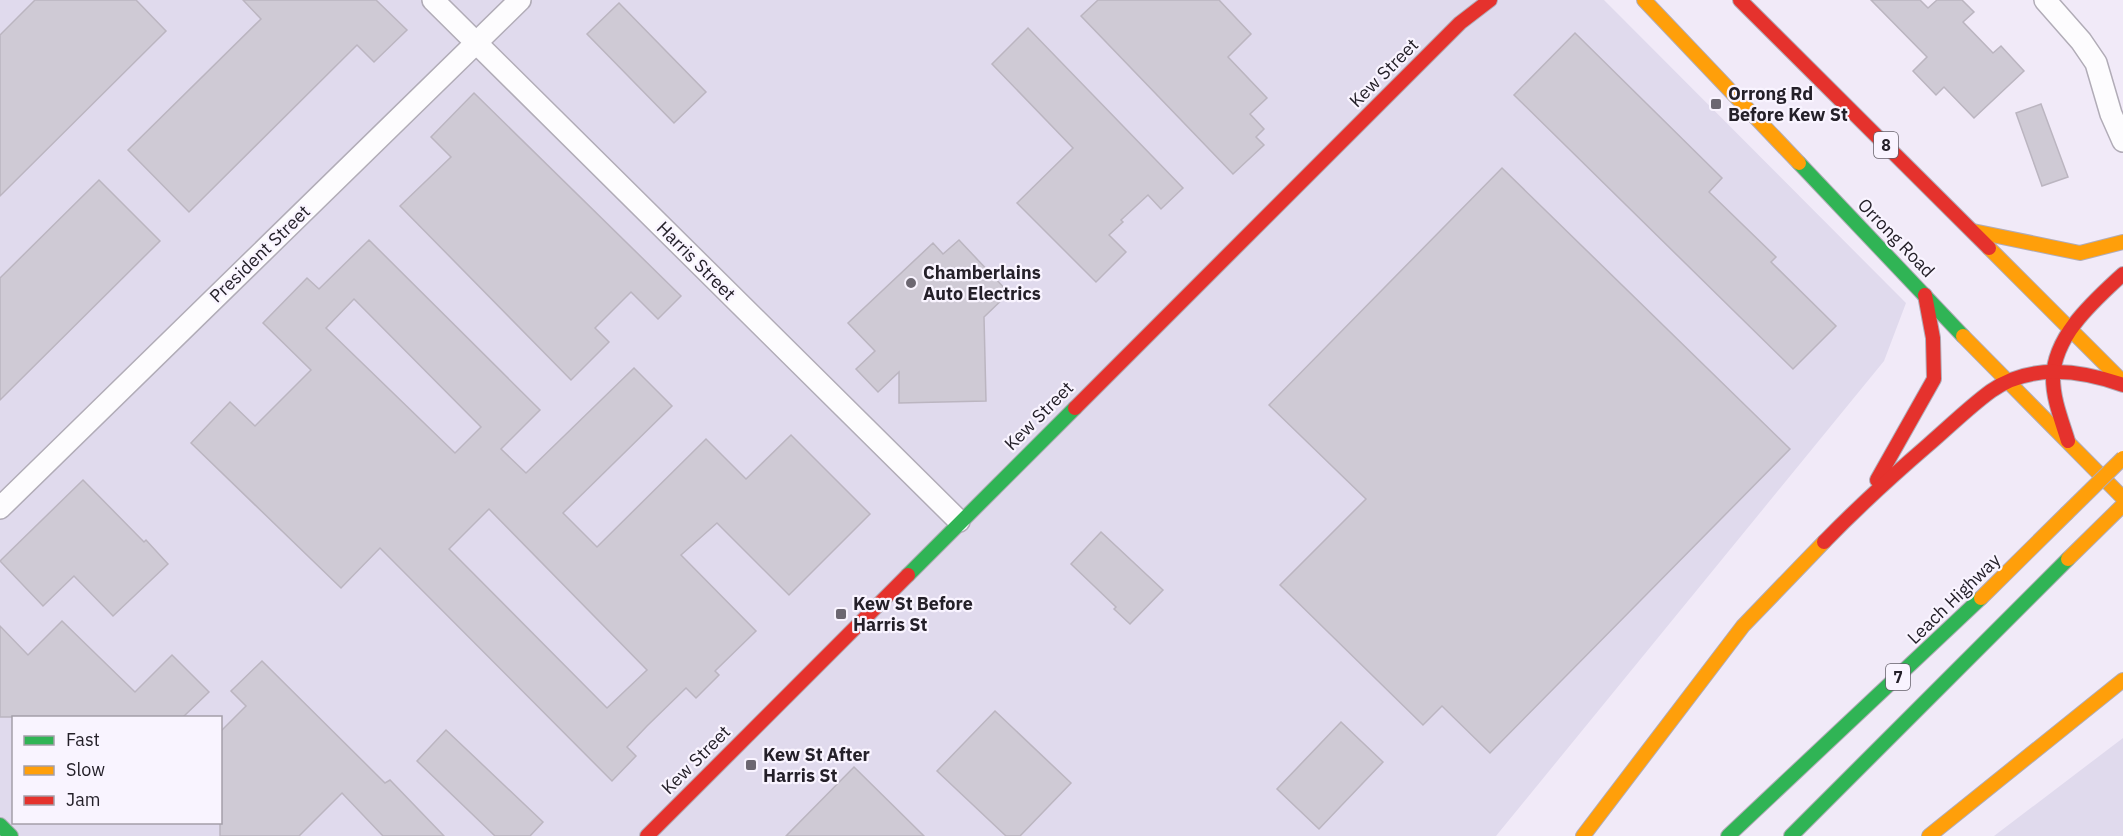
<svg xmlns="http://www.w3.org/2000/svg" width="2123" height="836" font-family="'IBM Plex Sans',sans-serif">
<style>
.industrial{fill:#e0daed;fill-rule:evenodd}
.building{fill:#cfcad5;stroke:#bbb5c0;stroke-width:1.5;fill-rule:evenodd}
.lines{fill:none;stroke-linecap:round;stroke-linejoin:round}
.street-casing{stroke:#b1acb7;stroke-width:24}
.fast-casing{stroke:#b1acb7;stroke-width:16}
.slow-casing{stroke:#b1acb7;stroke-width:16}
.jam-casing{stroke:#b1acb7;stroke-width:16}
.street{stroke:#fdfcfe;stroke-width:21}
.fast{stroke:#30b455;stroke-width:14}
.slow{stroke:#ff9f0a;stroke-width:14}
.jam{stroke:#e5322d;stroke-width:14}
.slow-bridge-casing{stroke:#b1acb7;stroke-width:16;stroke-linecap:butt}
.slow-bridge{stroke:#ff9f0a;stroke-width:14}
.poi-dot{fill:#6c6771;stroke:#f9f4ff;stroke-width:2}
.labels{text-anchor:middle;stroke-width:4.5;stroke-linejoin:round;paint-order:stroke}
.shield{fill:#f9f4ff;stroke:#646069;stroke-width:1.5}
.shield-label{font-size:16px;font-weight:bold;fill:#242029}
.street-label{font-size:18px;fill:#242029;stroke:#f9f4ff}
.poi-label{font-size:18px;font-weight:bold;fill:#242029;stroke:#f9f4ff;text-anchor:start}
</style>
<rect width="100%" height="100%" fill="#f1eaf8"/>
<!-- industrial -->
<g class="industrial">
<path d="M0,0H1604L1906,303L1884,361L1496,836H0ZM14,718H220V822H14Z"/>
<polygon points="2123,738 2123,836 1994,836"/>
</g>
<!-- building -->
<g class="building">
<polygon points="35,0 136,0 166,31 0,196 0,35"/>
<polygon points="243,0 376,0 407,30 374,62 357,45 189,212 128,150 261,19"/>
<polygon points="1098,0 1219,0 1251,34 1228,57 1267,98 1250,114 1264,129 1256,137 1264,145 1233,174 1081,16"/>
<polygon points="1871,0 1920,0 1928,8 1937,0 1962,0 1974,12 1963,22 1993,53 2001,46 2024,71 1974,118 1944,87 1936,95 1913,71 1927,57"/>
<polygon points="619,3 706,92 674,123 587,34"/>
<polygon points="1028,28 1183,188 1161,209 1148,195 1121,220 1123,222 1109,235 1126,252 1096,282 1017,203 1073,148 992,64"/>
<polygon points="1575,33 1722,178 1709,192 1776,257 1771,262 1836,326 1793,369 1514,95"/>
<polygon points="474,93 681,296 658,319 631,292 595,328 609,342 571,380 400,206 451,157 431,137"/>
<polygon points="2041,104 2068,177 2042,186 2016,113"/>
<polygon points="1502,168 1790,449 1490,753 1442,706 1423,725 1280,585 1366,499 1269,405"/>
<polygon points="99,180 160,241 0,400 0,278"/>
<path d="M369,240L540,410L501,449L526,473L634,368L672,406L563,513L597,547L706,439L746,479L791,435L870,514L789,595L717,523L681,555L756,631L715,671L719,675L696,698L686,688L647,726L627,747L636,756L612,781L380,548L341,588L191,443L230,402L255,426L311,370L263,323L307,278L319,289ZM354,299L481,427L455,453L326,328ZM489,509L647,670L607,708L449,549Z"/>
<polygon points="959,240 1009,293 984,317 986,401 899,403 899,372 878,392 856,369 875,351 848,323 933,243 943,254"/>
<polygon points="83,480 144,542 146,540 168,564 113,616 74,576 43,606 0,561"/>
<polygon points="1101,532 1163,590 1130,624 1114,609 1116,607 1071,564"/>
<polygon points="62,621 135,692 172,655 209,692 183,717 0,717 0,626 28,655"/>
<polygon points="262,661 385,783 390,780 444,836 383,836 342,793 299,836 220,836 220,732 246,706 231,691"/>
<polygon points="995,711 1071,783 1020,836 1006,836 937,771"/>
<polygon points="1341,722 1383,762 1319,829 1277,789"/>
<polygon points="446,730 543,822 530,836 495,836 417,761"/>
<polygon points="854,767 924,836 786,836"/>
</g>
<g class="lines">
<!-- street casing -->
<g class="street-casing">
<g id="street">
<polyline points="433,0 959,521"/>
<polyline points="2045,0 2081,41 2096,63 2111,114 2123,141"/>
<polyline points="0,508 520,0"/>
</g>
</g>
<!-- fast casing -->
<g class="fast-casing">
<g id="fast">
<polyline points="1799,163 1963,336"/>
<polyline points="908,575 1075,408"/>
<polyline points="0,825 11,836"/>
<polyline points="1728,836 1981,598"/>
<polyline points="1791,836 2068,559"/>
</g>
</g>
<!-- slow casing -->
<g class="slow-casing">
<g id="slow">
<polyline points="1644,0 1799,163"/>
<polyline points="1973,231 2080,253 2123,242"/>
<polyline points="1989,248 2123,382"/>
<polyline points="1963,336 2123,498"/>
<polyline points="2068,559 2123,505"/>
<polyline points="1981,598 2066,514"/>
<polyline points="1583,836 1743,626 1824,542"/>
<polyline points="1929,836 2123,680"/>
</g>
</g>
<!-- jam casing -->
<g class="jam-casing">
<g id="jam">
<polyline points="1740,0 1989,248"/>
<polyline points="1075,408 1460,23 1490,0"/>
<path d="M2068,441C2062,421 2053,400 2053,378C2054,335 2094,301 2123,274"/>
<polyline points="1877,480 1934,379 1933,338 1925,295"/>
<path d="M1824,542C1857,508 1892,476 1928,445C1949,427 1969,407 1991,391C2030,363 2081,370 2123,385"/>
<polyline points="647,836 908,575"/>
</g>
</g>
<!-- street -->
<use href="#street" class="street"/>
<!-- fast -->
<use href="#fast" class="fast"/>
<!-- slow -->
<use href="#slow" class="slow"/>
<!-- jam -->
<use href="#jam" class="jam"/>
<!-- slow-bridge casing -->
<g class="slow-bridge-casing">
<polyline id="slow-bridge" points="2066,514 2123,458"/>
</g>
<!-- slow-bridge -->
<use href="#slow-bridge" class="slow-bridge"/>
</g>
<!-- markers -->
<g class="poi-dot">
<rect x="1710" y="98" width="12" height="12" rx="3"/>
<circle cx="911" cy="283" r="6"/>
<rect x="835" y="608" width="12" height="12" rx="3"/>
<rect x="745" y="759" width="12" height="12" rx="3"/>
</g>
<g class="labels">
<!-- shield labels -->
<g class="shield">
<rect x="1874" y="132" width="24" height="26" rx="4.5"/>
<rect x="1886" y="664" width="24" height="26" rx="4.5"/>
</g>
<g class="shield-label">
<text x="1886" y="151">8</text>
<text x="1898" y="683">7</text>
</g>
<!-- street labels -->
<g class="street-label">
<text transform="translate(1384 73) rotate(-45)" y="6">Kew Street</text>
<text transform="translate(1896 238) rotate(46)" y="6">Orrong Road</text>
<text transform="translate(260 254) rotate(-44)" y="6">President Street</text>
<text transform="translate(696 261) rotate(45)" y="6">Harris Street</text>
<text transform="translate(1039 416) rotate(-45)" y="6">Kew Street</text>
<text transform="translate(1954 599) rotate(-44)" y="6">Leach Highway</text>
<text transform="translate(696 760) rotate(-45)" y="6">Kew Street</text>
</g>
<!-- poi labels -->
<g class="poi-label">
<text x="1728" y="100">Orrong Rd<tspan x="1728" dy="21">Before Kew St</tspan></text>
<text x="923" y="279">Chamberlains<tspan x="923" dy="21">Auto Electrics</tspan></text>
<text x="853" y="610">Kew St Before<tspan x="853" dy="21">Harris St</tspan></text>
<text x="763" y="761">Kew St After<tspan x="763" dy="21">Harris St</tspan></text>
</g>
</g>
<!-- legend -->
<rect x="12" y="716" width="210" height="108" fill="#f9f4ff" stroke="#a49fa9" stroke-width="1.5"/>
<rect x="24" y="736" width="30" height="9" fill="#30b455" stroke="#a49fa9" stroke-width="1.5"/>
<text x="66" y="746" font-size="18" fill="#242029">Fast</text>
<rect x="24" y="766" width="30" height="9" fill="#ff9f0a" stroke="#a49fa9" stroke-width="1.5"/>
<text x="66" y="776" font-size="18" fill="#242029">Slow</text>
<rect x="24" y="796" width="30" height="9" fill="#e5322d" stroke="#a49fa9" stroke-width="1.5"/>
<text x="66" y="806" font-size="18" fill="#242029">Jam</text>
</svg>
